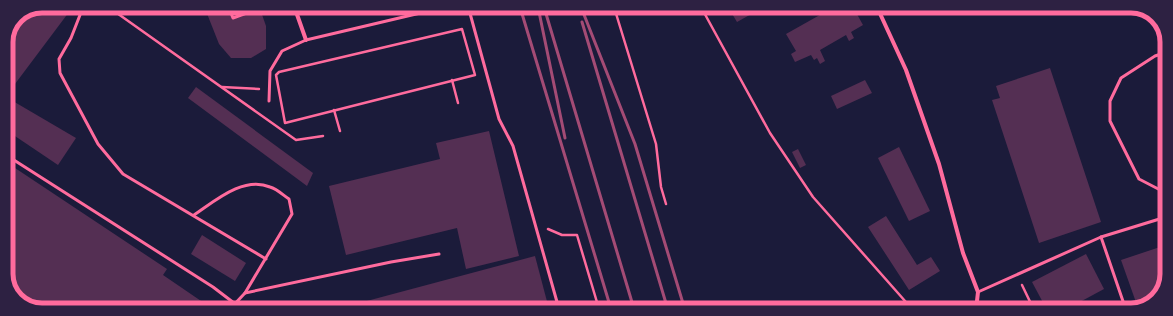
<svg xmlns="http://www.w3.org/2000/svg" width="1173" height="316" font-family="'IBM Plex Sans',sans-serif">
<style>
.building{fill:#542f53}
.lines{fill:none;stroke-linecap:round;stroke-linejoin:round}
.path{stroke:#ff6b9d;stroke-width:2.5}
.service{stroke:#ff6b9d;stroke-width:3}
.minor{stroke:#ff6b9d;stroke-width:4}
.rail{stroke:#a44b75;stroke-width:3}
.rim{fill:none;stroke:#ff6b9d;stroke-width:5}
</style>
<rect width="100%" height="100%" fill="#1b1b3a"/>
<!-- building -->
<g class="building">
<polygon points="42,6 62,6 69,12 15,84 6,77 6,42 17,16"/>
<polygon points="204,6 259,6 266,26 266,49 251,58 231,58 219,44"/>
<polygon points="329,6 351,6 351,7 331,12"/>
<polygon points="728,7 764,7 737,22"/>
<polygon points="834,7 853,7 863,25 851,32 854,38 849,41 846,35 820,50 825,61 820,64 817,58 814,60 811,55 795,62 791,54 796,51 786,34"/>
<polygon points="1050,68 1101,222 1039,243 992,100 1000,98 996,86"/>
<polygon points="865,80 872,93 837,109 831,96"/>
<polygon points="196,87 313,173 307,186 188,98"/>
<polygon points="6,97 76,138 58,165 6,130"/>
<polygon points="489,131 519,256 466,269 457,228 346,255 329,186 440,159 436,143"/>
<polygon points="899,147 930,211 909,221 878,158"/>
<polygon points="798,149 806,165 800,168 792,152"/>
<polygon points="15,168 167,269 163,275 204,303 200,309 33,309 15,298 6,278 6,182"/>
<polygon points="886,216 917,265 931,257 940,271 909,290 868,227"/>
<polygon points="202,235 246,263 235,281 191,254"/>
<polygon points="1166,245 1166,283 1153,302 1138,308 1121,260"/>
<polygon points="1086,254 1104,289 1065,310 1047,310 1032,282"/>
<polygon points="535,256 549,309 364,309 363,302"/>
</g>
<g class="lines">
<!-- path -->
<g class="path">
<polyline points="107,6 296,140 323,136"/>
<polyline points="614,7 656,144 661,187 666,204"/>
<polyline points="701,7 770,133 813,197 913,310"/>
<polygon points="462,29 475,75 285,123 276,75 279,72"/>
<polyline points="452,80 458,103"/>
<polyline points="222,87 259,89"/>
<polyline points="334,110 340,131"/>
<polyline points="548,229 562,235 577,235 599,309"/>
<polyline points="1022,285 1034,310"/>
</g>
<!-- service -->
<g class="service">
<polyline points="76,6 80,15 71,38 59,59 60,73 98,144 123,174 266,259"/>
<polyline points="228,6 233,18 266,6"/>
<polyline points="468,6 499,119 513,146 559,309"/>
<polyline points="269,101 270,71 282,51 306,40 450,6"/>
<polyline points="6,155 213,287 234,303"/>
<polyline points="1166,193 1139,179 1110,121 1110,101 1121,78 1155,56 1167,52"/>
<path d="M194,215C215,201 243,176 270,187C277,189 283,195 289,199L292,214L245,293L230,309"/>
<polyline points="1101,237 1126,310"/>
<polyline points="978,292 1101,237 1166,217"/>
<polyline points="245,293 391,262 439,254"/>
</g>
<!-- minor -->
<g class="minor">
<polyline points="294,6 306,40"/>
<polyline points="877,7 906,70 939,164 963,253 978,292 976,310"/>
</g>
<!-- rail -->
<g class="rail">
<polyline points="520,7 611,309"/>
<polyline points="538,7 565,138"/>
<polyline points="544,7 634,309"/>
<polyline points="581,7 635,144 685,310"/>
<polyline points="582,22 668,310"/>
</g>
</g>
<!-- crop -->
<path d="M0 0H1173V316H0ZM42 13H1131A29 29 0 0 1 1160 42V274A29 29 0 0 1 1131 303H42A29 29 0 0 1 13 274V42A29 29 0 0 1 42 13Z" fill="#2d2142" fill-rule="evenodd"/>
<path class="rim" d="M42 13H1131A29 29 0 0 1 1160 42V274A29 29 0 0 1 1131 303H42A29 29 0 0 1 13 274V42A29 29 0 0 1 42 13Z"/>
</svg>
